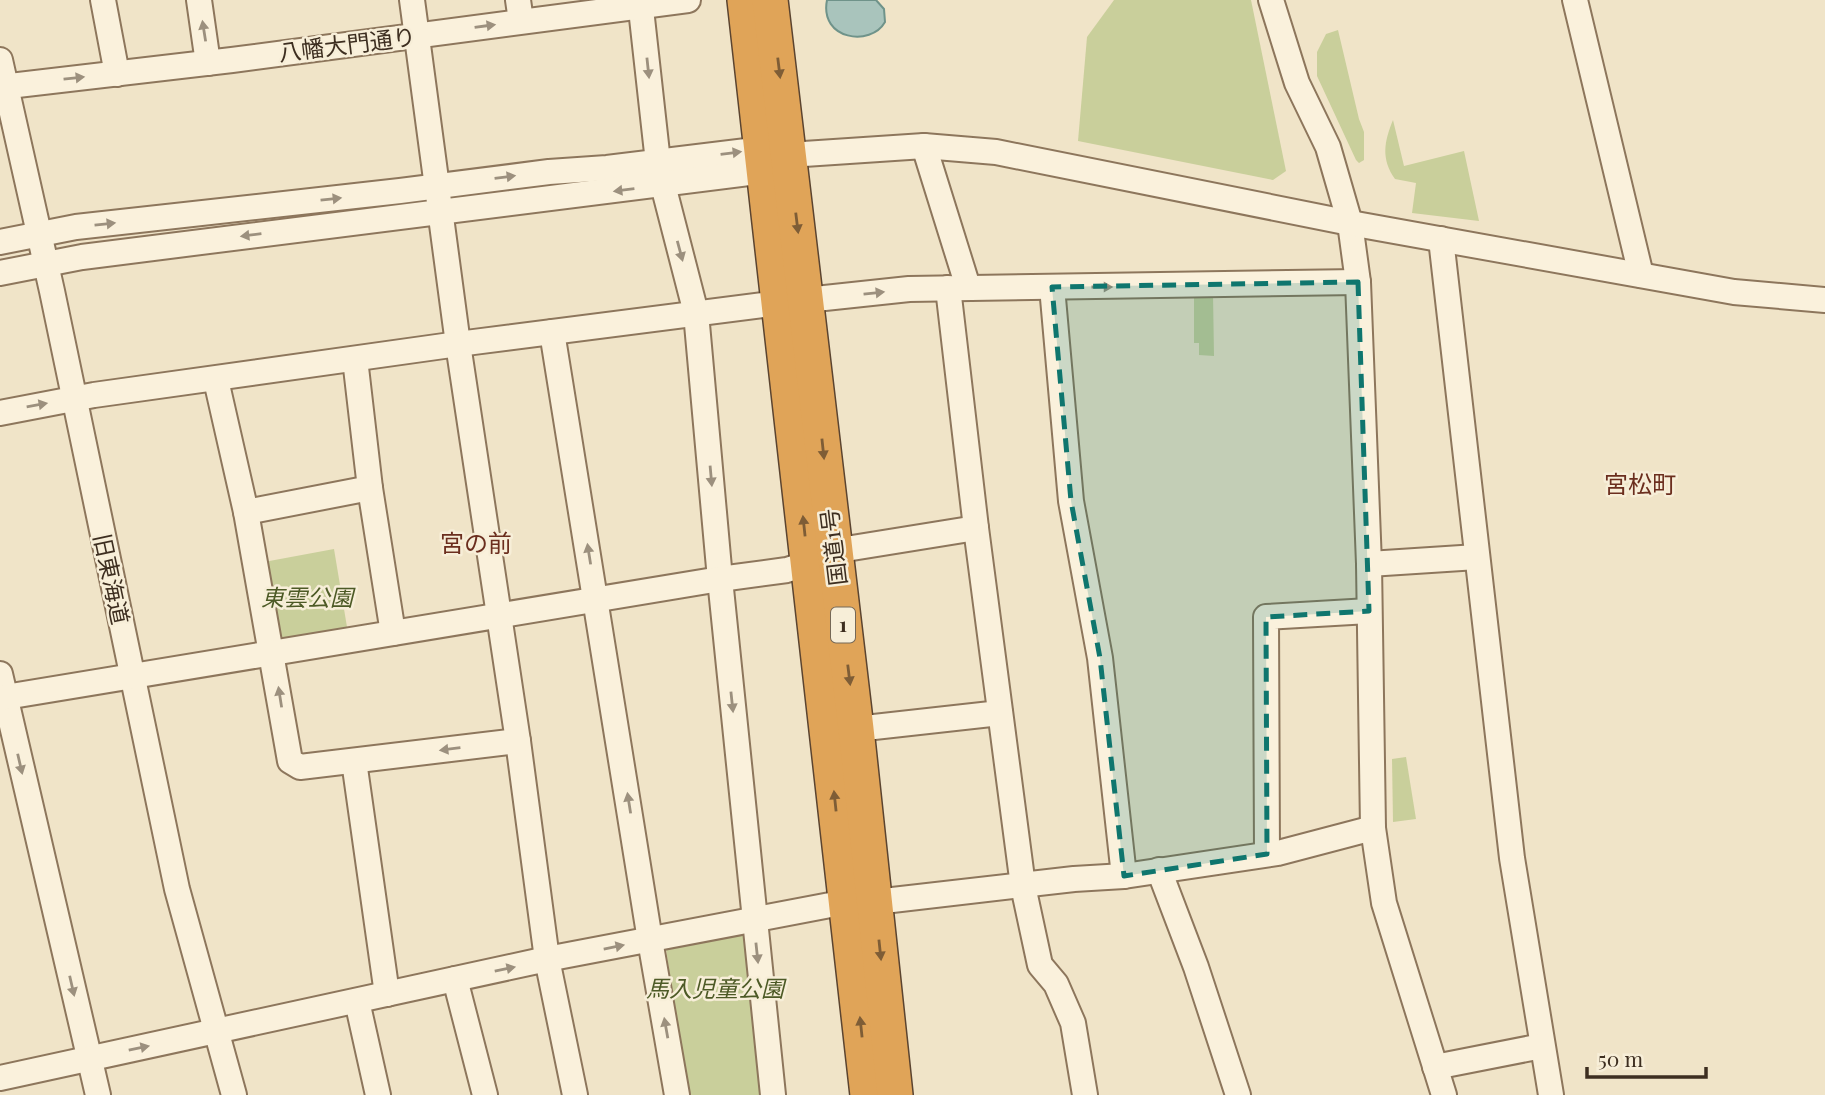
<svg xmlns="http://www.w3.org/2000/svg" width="1825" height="1095" font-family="'Playfair Display','Noto Sans JP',serif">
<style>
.green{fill:#c9cf9b}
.water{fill:#a9c4bc;stroke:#6f938a;stroke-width:2}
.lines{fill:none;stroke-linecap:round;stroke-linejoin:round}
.minor-casing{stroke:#8d765c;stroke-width:28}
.highway-casing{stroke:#5b4430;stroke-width:38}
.minor{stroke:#faf1dc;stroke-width:24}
.highway{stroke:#e0a458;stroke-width:35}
.oneway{fill:#9c907e}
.oneway2{fill:#7e5d36}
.marked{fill:#0f766e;fill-opacity:0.2;stroke:#0f766e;stroke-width:5;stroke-dasharray:14 9;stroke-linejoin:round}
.labels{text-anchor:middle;stroke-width:5;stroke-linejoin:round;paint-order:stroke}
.shield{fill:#f7eed8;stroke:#756857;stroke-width:2}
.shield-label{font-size:21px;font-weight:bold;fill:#3d2e20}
.street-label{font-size:23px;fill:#3d2e20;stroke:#f7eed8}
.park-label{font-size:23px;font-style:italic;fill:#4d5a26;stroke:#f7eed8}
.neighbourhood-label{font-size:24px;fill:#6b2e1e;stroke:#f7eed8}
</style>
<rect width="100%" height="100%" fill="#f0e4c8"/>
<!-- green -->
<g class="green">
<polygon points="1114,0 1251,0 1286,171 1273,180 1078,141 1087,37"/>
<polygon points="1338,30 1359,119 1364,132 1364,160 1359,163 1356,160 1317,76 1317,52 1326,34"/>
<path d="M1393,120L1404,166L1464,151L1479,221L1412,213L1416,183L1395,179C1381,159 1384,142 1393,120Z"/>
<polygon points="1213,294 1214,356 1199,355 1199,343 1194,343 1194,295"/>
<polygon points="334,549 347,627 282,639 278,636 264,562"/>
<polygon points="1406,757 1416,819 1393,822 1392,759"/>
<polygon points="751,927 773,1095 685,1095 665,940"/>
</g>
<!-- water -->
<path class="water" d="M827,0H876L884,9L885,22C871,47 819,40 827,0Z"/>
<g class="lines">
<!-- minor casing -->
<g class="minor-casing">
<g id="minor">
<polyline points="103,0 117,74"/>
<polyline points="199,0 208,63"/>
<polyline points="412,0 458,344 518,741 547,959 575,1095"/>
<polyline points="518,0 521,21"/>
<polyline points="640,0 658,162"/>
<polyline points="1271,0 1297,83 1328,147 1350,223 1358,282 1369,564 1373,828 1384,903 1444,1095"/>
<polyline points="1575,0 1641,275"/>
<polyline points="0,60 52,291 177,889 234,1095"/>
<polyline points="0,87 232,60 688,0"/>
<polyline points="924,146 968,287"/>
<polyline points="663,185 696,313 720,579 773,1095"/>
<polyline points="1441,239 1512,858 1551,1095"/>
<polyline points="0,242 76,227 400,191 549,172 607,168 763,149 789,155 924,146 996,152 1350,223 1734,292 1825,300"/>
<polyline points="0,273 82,257 765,171 777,163"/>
<polyline points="1052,287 1071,501 1100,658 1124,876"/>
<polyline points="948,288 976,528 1023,886 1040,965 1056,984 1073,1023 1085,1095"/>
<polyline points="806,300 909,289 1358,282"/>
<polyline points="552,332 650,940 677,1095"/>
<polyline points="355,359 370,488 393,633"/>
<polyline points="216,380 246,512 290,761 300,767 518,741"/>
<polyline points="0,413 94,395 458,344 779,303"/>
<polyline points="246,512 370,488"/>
<polyline points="1369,564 1477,557"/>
<polyline points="0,674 98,1095"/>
<polyline points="0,698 720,579 787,570 852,548 976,528"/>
<polyline points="856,729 1000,713"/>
<polyline points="354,761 387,994"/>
<polyline points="1267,854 1266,617 1369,611"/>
<polyline points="1159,870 1196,967 1238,1095"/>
<polyline points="455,979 485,1095"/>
<polyline points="357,1001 378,1095"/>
<polyline points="1435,1067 1542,1046"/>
<polyline points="0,1078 547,959 846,902 875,902 1074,879 1124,876 1278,853 1373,828"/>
</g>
</g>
<!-- highway casing -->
<g class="highway-casing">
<g id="highway">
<polyline points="745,0 868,1095"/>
<polyline points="770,0 856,729 895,1095"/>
</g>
</g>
<!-- minor -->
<use href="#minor" class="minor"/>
<!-- highway -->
<use href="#highway" class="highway"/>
</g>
<!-- one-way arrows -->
<defs><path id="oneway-solid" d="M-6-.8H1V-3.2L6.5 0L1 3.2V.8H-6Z" transform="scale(1.75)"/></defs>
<g class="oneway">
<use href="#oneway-solid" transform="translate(485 26) rotate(-8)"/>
<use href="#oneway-solid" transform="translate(204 31) rotate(-99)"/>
<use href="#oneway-solid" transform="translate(648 68) rotate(84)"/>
<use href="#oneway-solid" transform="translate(74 78) rotate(-6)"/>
<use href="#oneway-solid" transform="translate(731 153) rotate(-7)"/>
<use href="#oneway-solid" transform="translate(505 177) rotate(-7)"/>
<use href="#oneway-solid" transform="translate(624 190) rotate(173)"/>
<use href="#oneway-solid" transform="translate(331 199) rotate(-6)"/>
<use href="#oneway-solid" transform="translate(105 224) rotate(-6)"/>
<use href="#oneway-solid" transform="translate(251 235) rotate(173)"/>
<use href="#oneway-solid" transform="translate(680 251) rotate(75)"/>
<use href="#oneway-solid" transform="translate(1102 287)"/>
<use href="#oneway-solid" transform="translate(874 293) rotate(-6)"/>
<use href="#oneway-solid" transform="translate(37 405) rotate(-10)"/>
<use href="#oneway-solid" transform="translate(711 476) rotate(85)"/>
<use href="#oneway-solid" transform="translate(589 554) rotate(-99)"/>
<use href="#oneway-solid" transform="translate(280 697) rotate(-99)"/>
<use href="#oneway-solid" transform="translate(732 702) rotate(84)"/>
<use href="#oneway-solid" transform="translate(450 749) rotate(173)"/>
<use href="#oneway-solid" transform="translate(20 764) rotate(77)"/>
<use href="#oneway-solid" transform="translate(629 803) rotate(-99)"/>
<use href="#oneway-solid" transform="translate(614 947) rotate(-11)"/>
<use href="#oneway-solid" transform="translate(757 953) rotate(84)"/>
<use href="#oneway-solid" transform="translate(505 969) rotate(-12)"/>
<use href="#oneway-solid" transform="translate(72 986) rotate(77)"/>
<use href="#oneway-solid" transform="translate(666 1028) rotate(-100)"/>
<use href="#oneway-solid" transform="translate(139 1048) rotate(-12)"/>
</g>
<g class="oneway2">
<use href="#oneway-solid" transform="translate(779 68) rotate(83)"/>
<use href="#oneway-solid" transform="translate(797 223) rotate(83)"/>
<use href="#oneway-solid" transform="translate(823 449) rotate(84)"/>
<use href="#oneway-solid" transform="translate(804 526) rotate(-96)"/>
<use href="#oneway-solid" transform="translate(849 675) rotate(83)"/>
<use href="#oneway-solid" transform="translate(835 801) rotate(-96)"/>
<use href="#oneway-solid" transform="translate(880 950) rotate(84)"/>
<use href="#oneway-solid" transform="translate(861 1027) rotate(-96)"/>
</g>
<!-- marked area -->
<path class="marked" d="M1358,282L1369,611L1266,617L1267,854L1124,876L1100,658L1071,501L1052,287Z"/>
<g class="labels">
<!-- shield labels -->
<rect class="shield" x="831" y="607.5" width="24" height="35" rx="5"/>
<g class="shield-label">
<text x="843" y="632">1</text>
</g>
<!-- street labels -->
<g class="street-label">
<text transform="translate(347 45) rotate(-7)" y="8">八幡大門通り</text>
<text transform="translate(834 547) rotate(-97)" y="8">国道1号</text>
<text transform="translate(111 579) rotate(78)" y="8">旧東海道</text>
</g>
<!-- park labels -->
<g class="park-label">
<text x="307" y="606">東雲公園</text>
<text x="715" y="997">馬入児童公園</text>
</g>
<!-- neighbourhood labels -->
<g class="neighbourhood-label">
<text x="1640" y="493">宮松町</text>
<text x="476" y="552">宮の前</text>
</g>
</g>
<!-- scale -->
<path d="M1587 1067v10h119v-10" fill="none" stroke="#3d2e20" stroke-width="3.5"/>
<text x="1598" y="1067" font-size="21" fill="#3d2e20" stroke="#f7eed8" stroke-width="5" paint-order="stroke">50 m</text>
</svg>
